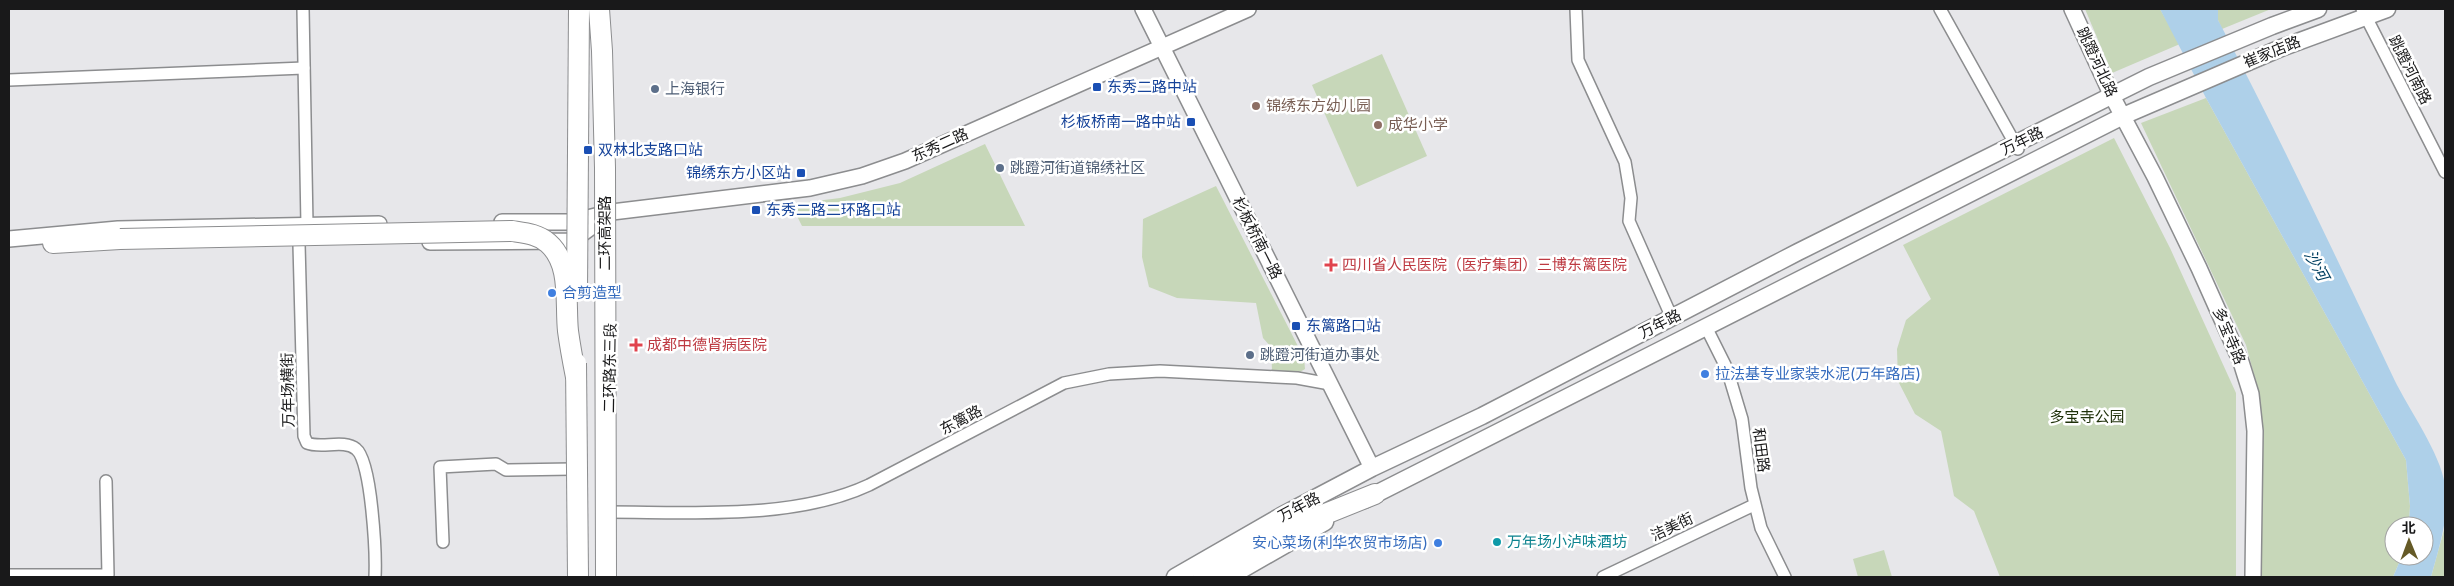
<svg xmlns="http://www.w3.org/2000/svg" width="2454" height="586" font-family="Inter,'Noto Sans SC',sans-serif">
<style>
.green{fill:#c7d7b9}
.water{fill:#aed0e9}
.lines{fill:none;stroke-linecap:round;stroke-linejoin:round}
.minor-casing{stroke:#8c8d8f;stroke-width:14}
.tertiary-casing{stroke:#8c8d8f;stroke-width:18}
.secondary-casing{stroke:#8c8d8f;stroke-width:19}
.trunk-casing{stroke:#8c8d8f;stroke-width:22}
.minor{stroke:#fff;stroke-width:11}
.tertiary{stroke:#fff;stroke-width:15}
.secondary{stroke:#fff;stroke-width:16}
.trunk{stroke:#fff;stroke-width:20}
.trunk-bridge-casing{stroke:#8c8d8f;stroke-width:22;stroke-linecap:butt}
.trunk-bridge{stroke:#fff;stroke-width:20}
.transit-dot{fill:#1a4fb4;stroke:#fff;stroke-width:2}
.service-dot{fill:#5c6f8a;stroke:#fff;stroke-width:2}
.education-dot{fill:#8d6e63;stroke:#fff;stroke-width:2}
.health-dot{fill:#e0444e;stroke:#fff;stroke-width:2}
.shop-dot{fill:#3f7fe0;stroke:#fff;stroke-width:2}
.culture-dot{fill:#0f9aa8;stroke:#fff;stroke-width:2}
.labels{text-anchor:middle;stroke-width:5;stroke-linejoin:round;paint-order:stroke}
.street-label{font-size:15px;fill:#19191a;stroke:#fff}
.transit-label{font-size:15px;fill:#164399;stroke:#fff;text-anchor:start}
.service-label{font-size:15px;fill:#4e5e75;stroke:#fff;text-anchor:start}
.education-label{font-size:15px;fill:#785e54;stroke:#fff;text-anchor:start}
.health-label{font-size:15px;fill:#be3a42;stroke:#fff;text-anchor:start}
.shop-label{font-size:15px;fill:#366cbe;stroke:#fff;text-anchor:start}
.park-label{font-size:15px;fill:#1e3009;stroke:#fff}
.culture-label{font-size:15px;fill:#0d838f;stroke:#fff;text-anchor:start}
.water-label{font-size:16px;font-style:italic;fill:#013f61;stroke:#fff}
</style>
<rect width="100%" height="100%" fill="#e7e7ea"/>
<!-- green -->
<g class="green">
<polygon points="2085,9 2160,9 2180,44 2112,73"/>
<polygon points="2218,9 2271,9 2222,29 2218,20"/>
<polygon points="1382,54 1427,156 1357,187 1312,85"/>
<polygon points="2206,98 2406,460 2410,506 2409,526 2394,526 2394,556 2402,556 2393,577 2260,577 2259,393 2246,345 2141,123"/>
<polygon points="2114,138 2170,248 2236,393 2236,577 2000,577 1974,511 1954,496 1941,431 1915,414 1898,381 1897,349 1906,320 1931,299 1903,245"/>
<polygon points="985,144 1025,226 802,226 797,216 784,205 840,198 900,183"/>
<polygon points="1216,186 1304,358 1305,369 1300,372 1272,370 1271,347 1263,338 1256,303 1177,298 1149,287 1142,257 1143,219"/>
<polygon points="2445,526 2445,577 2431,577"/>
<polygon points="1884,550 1892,577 1858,577 1853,559"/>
</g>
<!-- water -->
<path class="water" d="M2160,9H2218V20C2280,138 2337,259 2394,379C2409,410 2440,452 2445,485C2450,516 2439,547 2431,577H2393L2402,556H2424V526H2409L2410,506L2406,460L2206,98Z"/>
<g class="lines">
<!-- minor casing -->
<g class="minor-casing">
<g id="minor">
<polyline points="303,9 307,225"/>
<polyline points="1576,9 1578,60 1625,162 1631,198 1629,221 1672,318"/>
<polyline points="1940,9 2018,149"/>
<polyline points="2362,9 2445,172"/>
<polyline points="9,80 304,68"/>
<path d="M299,244L304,436L307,443C321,449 344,439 356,449C372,461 376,556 375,577"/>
<polyline points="1706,327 1727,369 1742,419 1751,488 1761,528 1785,577"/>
<path d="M608,512C691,512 794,520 869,485L1064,383L1109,374L1160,371L1297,378L1330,384"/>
<polyline points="443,542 440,467 496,464 506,470 573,469"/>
<polyline points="9,575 108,575 106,481"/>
<polyline points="1603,577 1754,505"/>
</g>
</g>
<!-- tertiary casing -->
<g class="tertiary-casing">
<g id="tertiary">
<polyline points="1143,9 1372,468"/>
<polyline points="2072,9 2112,96 2155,177 2199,268 2241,362 2251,394 2255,431 2253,577"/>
<polyline points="502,222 571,222 612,212 810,188 862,176 905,161 1248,9"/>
<polyline points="9,239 118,229 379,224"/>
<polyline points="430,242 572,241 605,217"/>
</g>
</g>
<!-- secondary casing -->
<g class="secondary-casing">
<g id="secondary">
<polyline points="1364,500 2123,116 2281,48 2387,9"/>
<polyline points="1175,577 1281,516 1372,468 1482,416 1798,252 2149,77 2272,26 2318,9"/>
<polyline points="1229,577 1325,522"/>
</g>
</g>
<!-- trunk casing -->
<g class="trunk-casing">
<g id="trunk">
<polyline points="53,243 120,239"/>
<polyline points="1203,577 1293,527 1375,494"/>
</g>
</g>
<!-- minor -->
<use href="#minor" class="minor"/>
<!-- tertiary -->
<use href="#tertiary" class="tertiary"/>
<!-- secondary -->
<use href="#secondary" class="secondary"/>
<!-- trunk -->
<use href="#trunk" class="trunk"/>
<!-- trunk-bridge casing -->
<g class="trunk-bridge-casing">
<g id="trunk-bridge">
<polyline points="599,9 602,51 605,168 606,577"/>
<path d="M120,239L512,231C525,233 538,234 548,243C572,264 565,303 568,331C570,346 573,362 576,377"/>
<polyline points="577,292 579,9"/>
<polyline points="576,363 578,577"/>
</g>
</g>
<!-- trunk-bridge -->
<use href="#trunk-bridge" class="trunk-bridge"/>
</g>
<!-- markers -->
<g class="transit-dot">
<rect x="1092" y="82" width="10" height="10" rx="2.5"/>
<rect x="1186" y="117" width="10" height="10" rx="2.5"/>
<rect x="583" y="145" width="10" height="10" rx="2.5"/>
<rect x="796" y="168" width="10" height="10" rx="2.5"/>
<rect x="751" y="205" width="10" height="10" rx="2.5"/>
<rect x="1291" y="321" width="10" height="10" rx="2.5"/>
</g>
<g class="service-dot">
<circle cx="655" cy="89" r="5"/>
<circle cx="1000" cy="168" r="5"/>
<circle cx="1250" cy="355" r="5"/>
</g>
<g class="education-dot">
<circle cx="1256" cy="106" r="5"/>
<circle cx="1378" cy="125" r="5"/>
</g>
<g class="health-dot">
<path d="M1328.5 257.5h5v5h5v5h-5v5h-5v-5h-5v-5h5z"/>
<path d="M633.5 337.5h5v5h5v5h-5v5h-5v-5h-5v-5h5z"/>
</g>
<g class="shop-dot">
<circle cx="552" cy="293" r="5"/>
<circle cx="1705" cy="374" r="5"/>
<circle cx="1438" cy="543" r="5"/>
</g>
<circle class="culture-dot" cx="1497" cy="542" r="5"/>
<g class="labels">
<!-- street labels -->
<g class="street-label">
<text transform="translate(2272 52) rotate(-22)" y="5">崔家店路</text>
<text transform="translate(2097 62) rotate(65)" y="5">跳蹬河北路</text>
<text transform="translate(2410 70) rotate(63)" y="5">跳蹬河南路</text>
<text transform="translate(2022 141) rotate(-26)" y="5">万年路</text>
<text transform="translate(940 145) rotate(-24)" y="5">东秀二路</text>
<text transform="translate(605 233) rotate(-90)" y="5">二环高架路</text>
<text transform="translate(1257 238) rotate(63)" y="5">杉板桥南一路</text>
<text transform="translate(1660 324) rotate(-27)" y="5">万年路</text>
<text transform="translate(2229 336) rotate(67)" y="5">多宝寺路</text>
<text transform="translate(610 368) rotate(-89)" y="5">二环路东三段</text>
<text transform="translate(288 390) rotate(-91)" y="5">万年场横街</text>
<text transform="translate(961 420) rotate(-28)" y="5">东篱路</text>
<text transform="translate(1761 450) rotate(83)" y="5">和田路</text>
<text transform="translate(1299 507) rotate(-28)" y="5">万年路</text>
<text transform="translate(1672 527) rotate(-26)" y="5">洁美街</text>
</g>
<!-- transit labels -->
<g class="transit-label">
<text x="1107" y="92">东秀二路中站</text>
<text x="1181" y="127" text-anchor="end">杉板桥南一路中站</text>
<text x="598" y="155">双林北支路口站</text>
<text x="791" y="178" text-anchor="end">锦绣东方小区站</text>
<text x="766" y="215">东秀二路二环路口站</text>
<text x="1306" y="331">东篱路口站</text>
</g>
<!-- service labels -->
<g class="service-label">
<text x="665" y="94">上海银行</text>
<text x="1010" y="173">跳蹬河街道锦绣社区</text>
<text x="1260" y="360">跳蹬河街道办事处</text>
</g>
<!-- education labels -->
<g class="education-label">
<text x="1266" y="111">锦绣东方幼儿园</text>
<text x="1388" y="130">成华小学</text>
</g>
<!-- health labels -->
<g class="health-label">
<text x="1342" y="270">四川省人民医院（医疗集团）三博东篱医院</text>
<text x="647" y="350">成都中德肾病医院</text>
</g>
<!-- shop labels -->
<g class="shop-label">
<text x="562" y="298">合剪造型</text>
<text x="1715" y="379">拉法基专业家装水泥(万年路店)</text>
<text x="1428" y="548" text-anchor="end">安心菜场(利华农贸市场店)</text>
</g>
<!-- park labels -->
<g class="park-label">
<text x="2087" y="422">多宝寺公园</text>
</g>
<!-- culture labels -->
<g class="culture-label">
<text x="1507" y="547">万年场小泸味酒坊</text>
</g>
<!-- water labels -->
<g class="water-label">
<text transform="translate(2317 265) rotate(61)" y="6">沙河</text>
</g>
</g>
<!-- border -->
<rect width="2454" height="586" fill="none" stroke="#19191a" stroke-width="20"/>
<!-- north arrow -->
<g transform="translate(2409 541) rotate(359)"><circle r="24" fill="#ffffff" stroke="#a3a3a3"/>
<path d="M0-4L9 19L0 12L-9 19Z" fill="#655a26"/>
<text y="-8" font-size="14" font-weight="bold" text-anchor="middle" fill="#19191a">北</text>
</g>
</svg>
